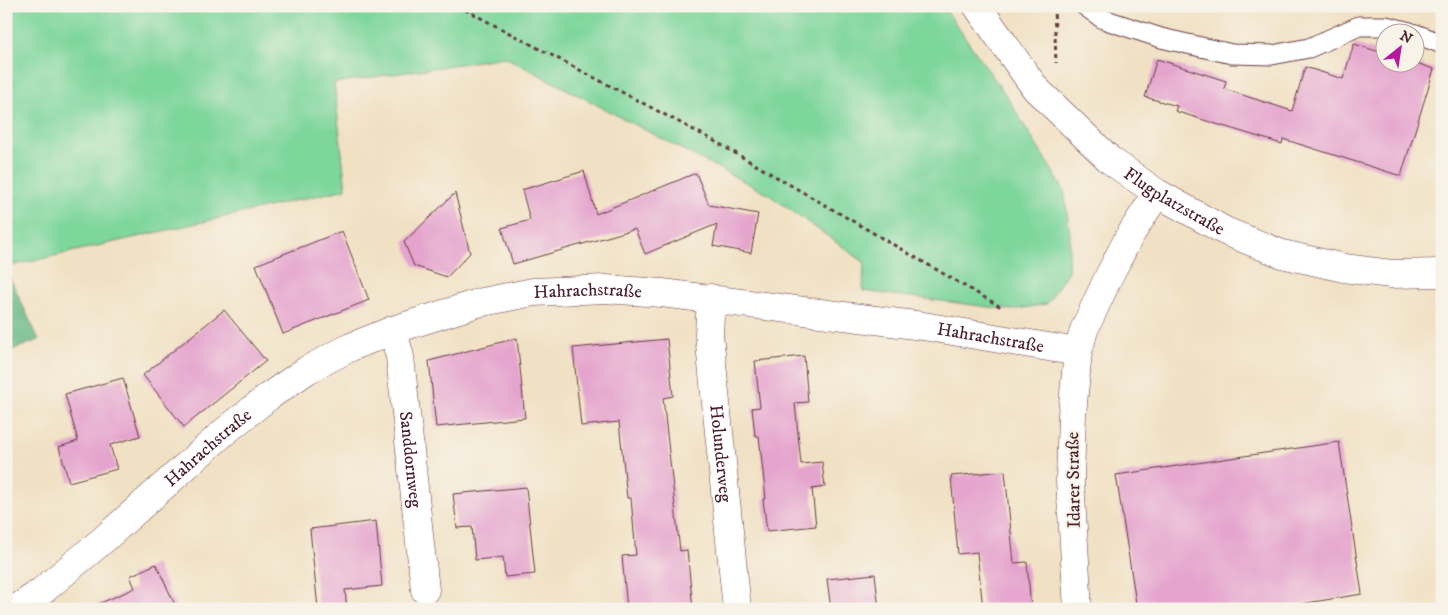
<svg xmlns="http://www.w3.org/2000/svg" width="1448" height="615" font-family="'IM FELL DW Pica',serif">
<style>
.green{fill:#7dd69b;stroke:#647a63}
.forest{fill:#66b783;stroke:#586b57}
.building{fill:#e5a4ce}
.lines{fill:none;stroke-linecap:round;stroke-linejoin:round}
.service-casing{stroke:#633c42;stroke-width:21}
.minor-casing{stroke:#633c42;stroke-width:29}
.tertiary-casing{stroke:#633c42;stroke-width:29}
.path{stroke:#633c42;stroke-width:3;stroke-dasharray:4 4;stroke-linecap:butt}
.service{stroke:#fff;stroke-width:19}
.minor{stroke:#fff;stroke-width:28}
.tertiary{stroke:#fff;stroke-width:28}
.labels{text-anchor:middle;stroke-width:4.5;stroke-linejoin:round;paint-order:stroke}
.street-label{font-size:18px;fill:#4a1f2b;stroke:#f7f3e8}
</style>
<rect width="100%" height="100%" fill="#f7f3e8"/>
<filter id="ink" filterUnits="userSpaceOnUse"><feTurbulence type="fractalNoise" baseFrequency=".02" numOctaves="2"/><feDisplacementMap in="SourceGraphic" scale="10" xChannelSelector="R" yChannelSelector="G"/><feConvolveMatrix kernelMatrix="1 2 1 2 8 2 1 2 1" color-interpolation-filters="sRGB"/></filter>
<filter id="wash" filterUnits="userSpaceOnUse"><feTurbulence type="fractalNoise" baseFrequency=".0096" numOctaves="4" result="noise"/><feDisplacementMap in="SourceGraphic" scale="20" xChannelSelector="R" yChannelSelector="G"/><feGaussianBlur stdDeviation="1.12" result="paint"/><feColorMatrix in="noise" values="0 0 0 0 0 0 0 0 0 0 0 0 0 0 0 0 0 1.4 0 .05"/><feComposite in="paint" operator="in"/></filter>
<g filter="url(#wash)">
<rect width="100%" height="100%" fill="#f1e1c4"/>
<!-- green -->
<polygon class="green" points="6,6 943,6 1007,97 1064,190 1070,234 1068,271 1047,304 1012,310 863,291 864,262 768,194 505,57 334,83 346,189 6,267"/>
<!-- forest -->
<polygon class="forest" points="6,269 39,340 6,352"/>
<g id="blocks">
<!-- building -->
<g class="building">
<polygon points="1354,44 1386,54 1386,62 1413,62 1434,69 1401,176 1283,139 1282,144 1213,123 1175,111 1177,106 1145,97 1157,59 1226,81 1224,89 1292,111 1305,67 1343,79"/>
<polygon points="584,171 596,214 696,173 709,205 758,214 751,253 713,246 717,224 645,254 635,229 513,264 502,228 530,220 522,190"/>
<polygon points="455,193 470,253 447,277 414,266 404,242"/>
<polygon points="342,231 369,300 283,334 256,265"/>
<polygon points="224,310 266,361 184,427 143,375"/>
<polygon points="517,338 525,418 436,427 429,361"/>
<polygon points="667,339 673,396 663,398 680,551 687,550 693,609 627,609 622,556 636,555 631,498 627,498 619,422 581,426 573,348"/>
<polygon points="804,356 808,402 795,403 801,464 822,462 825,487 812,489 816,526 767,531 763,499 766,499 759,436 755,436 752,408 760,407 755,361"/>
<polygon points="123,378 140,436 110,445 117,469 69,482 59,447 78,441 65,394"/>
<polygon points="1339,442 1362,594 1270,609 1137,609 1116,475"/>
<polygon points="1005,471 1014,563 1027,562 1031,609 983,609 977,552 958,554 951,476"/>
<polygon points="526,487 535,574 505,577 503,557 475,560 472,527 457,528 453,494"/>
<polygon points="376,521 382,586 345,590 347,609 318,609 310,529"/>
<polygon points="156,564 177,609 87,609 135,588 130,576"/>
<polygon points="875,574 879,609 831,609 827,579"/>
</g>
</g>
</g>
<g filter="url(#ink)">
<use href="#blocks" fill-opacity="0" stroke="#633c42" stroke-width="1"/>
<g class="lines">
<!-- service casing -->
<g class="service-casing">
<g id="service">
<polyline points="1085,6 1103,19 1161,38 1232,54 1272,55 1309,48 1359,26 1386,26 1410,32"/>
<polyline points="1416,34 1442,44"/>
</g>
</g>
<!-- minor casing -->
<g class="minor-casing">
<g id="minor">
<path id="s1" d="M711,298L709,334L737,609"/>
<path id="s2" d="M393,330L400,357L425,590"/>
<path id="s3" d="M16,609L41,592L103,540L223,433L268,397L307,370L351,347L393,330L478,303L533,292L605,289L662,293L923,326L1078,352"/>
<polyline points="1078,609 1070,481 1072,414 1078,352 1084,330 1109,276 1129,237 1157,193"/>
</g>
</g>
<!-- tertiary casing -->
<g class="tertiary-casing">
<g id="tertiary">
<path id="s4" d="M977,6L1036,89L1110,160L1157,193L1225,231L1282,254L1344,268L1391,274L1442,273"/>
</g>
</g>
<!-- path -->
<g class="path">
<polyline points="458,6 711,139 1001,307"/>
<polyline points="1054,6 1056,63"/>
</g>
<!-- service -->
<use href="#service" class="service"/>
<!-- minor -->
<use href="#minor" class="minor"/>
<!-- tertiary -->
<use href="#tertiary" class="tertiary"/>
</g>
</g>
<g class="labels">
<!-- street labels -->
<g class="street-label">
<text dy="6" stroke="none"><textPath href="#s4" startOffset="281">Flugplatzstraße</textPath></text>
<text dy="6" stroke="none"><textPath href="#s3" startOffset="672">Hahrachstraße</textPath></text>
<text dy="6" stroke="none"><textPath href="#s3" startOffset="1078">Hahrachstraße</textPath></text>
<text dy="6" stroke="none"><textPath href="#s3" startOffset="251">Hahrachstraße</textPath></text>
<text dy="6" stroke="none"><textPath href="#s1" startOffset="156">Holunderweg</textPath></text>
<text dy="6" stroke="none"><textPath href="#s2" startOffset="131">Sanddornweg</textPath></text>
<text transform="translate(1073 480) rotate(-91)" y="6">Idarer Straße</text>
</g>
</g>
<!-- margin -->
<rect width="1448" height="615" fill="none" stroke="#f7f3e8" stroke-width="25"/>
<!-- north arrow -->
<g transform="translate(1400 48) rotate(30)"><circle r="24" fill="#f7f3e8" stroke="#b29e9c"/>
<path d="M0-4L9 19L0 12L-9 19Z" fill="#b5179e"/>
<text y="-8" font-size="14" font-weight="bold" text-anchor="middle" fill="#4a1f2b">N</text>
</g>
</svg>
